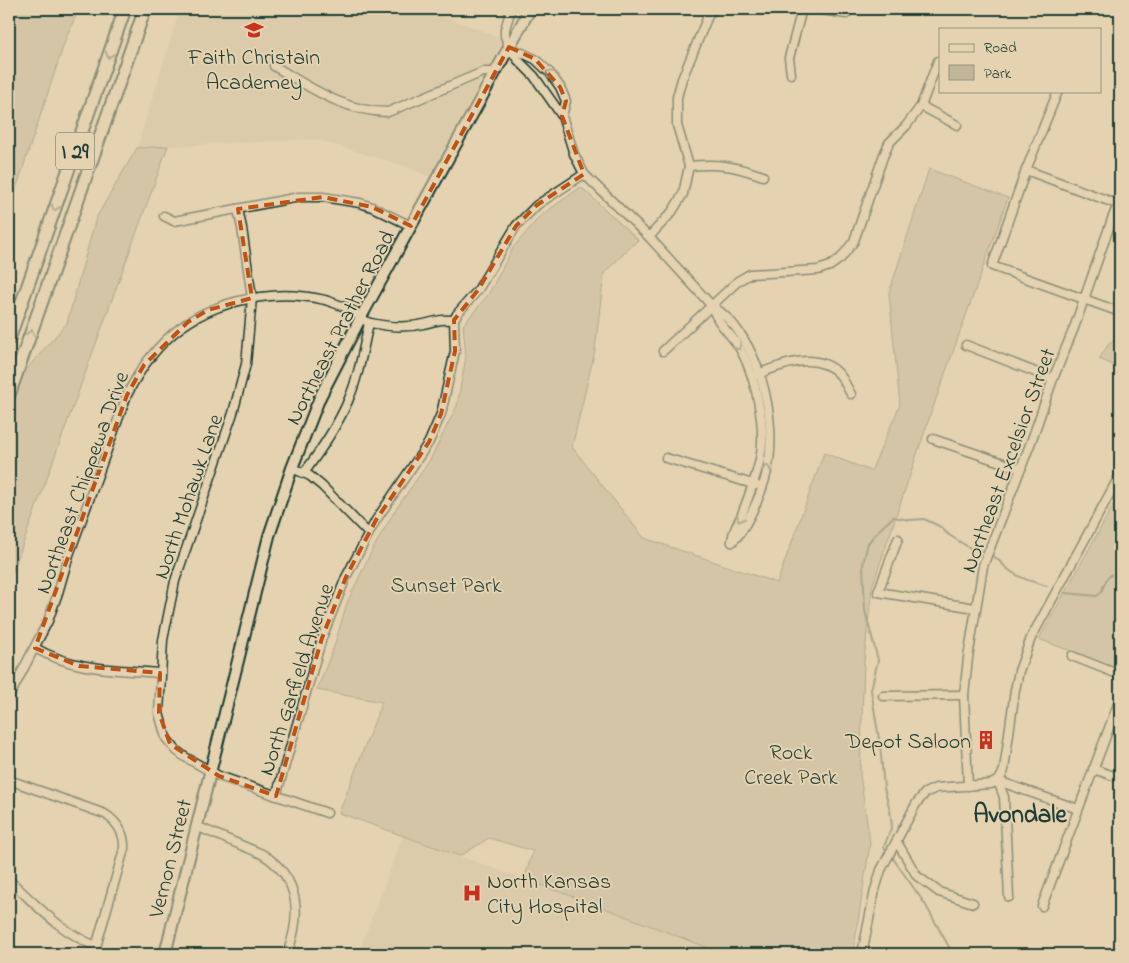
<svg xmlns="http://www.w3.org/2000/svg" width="1129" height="963" font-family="'Indie Flower',sans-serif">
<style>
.built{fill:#d2c4a5}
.green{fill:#c0b799;stroke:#707a66}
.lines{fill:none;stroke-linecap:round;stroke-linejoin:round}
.stream{stroke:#63715f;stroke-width:2}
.minor-casing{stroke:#1f3d34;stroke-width:11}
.major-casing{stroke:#1f3d34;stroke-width:14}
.highway-casing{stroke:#1f3d34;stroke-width:15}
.minor{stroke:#e4d2b0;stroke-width:8}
.major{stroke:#e4d2b0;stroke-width:10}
.highway{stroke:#e4d2b0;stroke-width:11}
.oneway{stroke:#78806c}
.marked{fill:none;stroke:#c05314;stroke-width:4;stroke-dasharray:10 6;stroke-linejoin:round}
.labels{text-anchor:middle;stroke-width:4;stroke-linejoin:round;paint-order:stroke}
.shield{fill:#e4d2b0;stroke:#5a6a59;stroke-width:1}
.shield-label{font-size:21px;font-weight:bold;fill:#1f3d34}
.poi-label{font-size:22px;fill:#1f3d34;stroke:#e4d2b0}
.street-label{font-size:22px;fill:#1f3d34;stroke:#e4d2b0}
.park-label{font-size:22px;fill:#2f493e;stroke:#e4d2b0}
.quarter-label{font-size:25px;font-weight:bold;fill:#1f3d34;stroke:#e4d2b0}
</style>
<rect width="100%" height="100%" fill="#e4d2b0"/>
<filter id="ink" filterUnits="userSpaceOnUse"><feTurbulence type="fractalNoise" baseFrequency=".02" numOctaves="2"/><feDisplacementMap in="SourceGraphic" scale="10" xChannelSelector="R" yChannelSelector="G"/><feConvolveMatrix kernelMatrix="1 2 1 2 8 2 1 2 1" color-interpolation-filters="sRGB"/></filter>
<g filter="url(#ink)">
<!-- built -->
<g class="built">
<polygon points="180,9 424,9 504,39 430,177 405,166 315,139 137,148"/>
<polygon points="403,836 599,906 724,954 358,954"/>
</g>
<!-- green -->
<g class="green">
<polygon points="9,9 79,9 67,35 9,210"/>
<polygon points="168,146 9,582 9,417 24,372 67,323 96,218 137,148"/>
<polygon points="929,169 1008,198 931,413 872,587 864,661 860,775 870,843 853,954 724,954 599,906 524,879 533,851 489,838 460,856 339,813 382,702 317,690 335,644 347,603 371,552 396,509 430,460 457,406 466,357 463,325 488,295 513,248 540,216 581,187 638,240 604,273 595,350 572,447 644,538 777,583 824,453 871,471 900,405 889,293"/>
<polygon points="1120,335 1120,368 1099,359 1108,345"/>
<polygon points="1120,493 1120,670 1039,639"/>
</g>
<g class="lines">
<!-- stream -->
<g class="stream">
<path d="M990,554C998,558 1002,565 1009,570C1020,579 1034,582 1047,586"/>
<path d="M1065,593L1097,596C1108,589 1099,577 1120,571"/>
<polyline points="887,852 884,847 892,826 890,810 884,788 880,745 871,690 878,660 865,611 863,564 868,543 878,531 893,517 910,520 924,519 939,526 949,535 970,548 984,552"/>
<polyline points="892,857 925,904 953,954"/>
</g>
<!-- minor casing -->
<g class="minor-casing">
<g id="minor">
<path d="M511,9L505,29V36L509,47L518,60L534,76L562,116L574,154L584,174L649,237L712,306C759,334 779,421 767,471C764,486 758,500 751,514C745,525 741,534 732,542"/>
<polyline points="818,9 846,14"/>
<polyline points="511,48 535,59 550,73 560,87 566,101 562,116"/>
<path d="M274,66C310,87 344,112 388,112L483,72H495"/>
<polyline points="791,74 789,58 802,9"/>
<polyline points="1058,91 1026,170 992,266 1120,312"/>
<polyline points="921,106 957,125"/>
<path d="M689,166C720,163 734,166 763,176"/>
<polyline points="1026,170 1117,204"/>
<polyline points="238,209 242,228 252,298 246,364 233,413 175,581 163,640 159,713 166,738 176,750 185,757 219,776 327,813"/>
<polyline points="164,216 174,221 299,197 323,197 360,203 372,207 411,226"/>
<polyline points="649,237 672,212 683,194 689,166 677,125 677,97 682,79 708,16 713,9"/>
<path d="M712,306C717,323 727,330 737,344C755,371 767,427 760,459C756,478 749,496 742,514C738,524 732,531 732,542"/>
<polyline points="966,345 1053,379"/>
<polyline points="663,351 738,281 750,274 818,270 830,266 841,258 854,241 883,157 889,143 906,126 921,106 938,61"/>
<path d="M755,375C781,365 816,350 839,374C844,379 847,388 851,394"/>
<polyline points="933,439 1021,469"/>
<polyline points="666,458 756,485"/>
<polyline points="292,468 310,476 322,486 368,533"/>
<path d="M304,473C321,450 337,427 348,401C359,376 363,349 369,323"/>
<polyline points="898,539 878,592 975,608"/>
<path d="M35,648C75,671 115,669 160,673"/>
<polyline points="1072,656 1120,675"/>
<polyline points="883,696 964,695"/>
<path d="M9,697L48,621L58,593L69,555L127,395C155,338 197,305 261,297C282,294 303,295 325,300C334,303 344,306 353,311C359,315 364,322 371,323C389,327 407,328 424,324C437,321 440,319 454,320"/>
<polyline points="1093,769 1120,778"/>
<path d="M9,780L105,814C117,822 125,833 124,849L94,954"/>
<polyline points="998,781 1004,797 1009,897"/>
<polyline points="998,781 1078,809"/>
<polyline points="968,786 964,695 968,658 983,566 1031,442 1053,379 1074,328 1112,219 1120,200"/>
<polyline points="276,796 322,638 346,577 376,520 429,442 441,414 455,351 454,320 457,314 478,290 516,226 537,205 584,174"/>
<path d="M196,826L262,854C300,877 302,915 287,954"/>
<polyline points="897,842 917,876 939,892 973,903"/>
<path d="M9,880C37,905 60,932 96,946"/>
<polyline points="1042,906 1120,699"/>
<path d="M862,954L875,890L881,870L916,804L925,793L936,788L991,784C999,781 1001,778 1004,770L1015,690L1019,671L1031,638L1120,475"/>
</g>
</g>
<!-- major casing -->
<g class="major-casing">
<polyline id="major" points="165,954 269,536 292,468 320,397 361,317 530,9"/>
</g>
<!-- highway casing -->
<g class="highway-casing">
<g id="highway">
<polyline points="9,339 125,9"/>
<polyline points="9,395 145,9"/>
</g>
</g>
<!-- minor -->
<use href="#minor" class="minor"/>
<!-- major -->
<use href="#major" class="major"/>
<!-- highway -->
<use href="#highway" class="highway"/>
</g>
<!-- one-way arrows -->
<defs><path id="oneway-chevron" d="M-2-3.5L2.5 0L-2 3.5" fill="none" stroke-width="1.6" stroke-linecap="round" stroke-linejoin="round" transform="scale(1.25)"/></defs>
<g class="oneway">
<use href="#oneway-chevron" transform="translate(109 55) rotate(109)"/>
<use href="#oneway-chevron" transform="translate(549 73) rotate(-131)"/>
<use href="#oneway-chevron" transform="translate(55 208) rotate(109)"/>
<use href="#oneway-chevron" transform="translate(31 333) rotate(-71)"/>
<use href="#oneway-chevron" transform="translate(738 347) rotate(57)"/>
<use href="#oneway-chevron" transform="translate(767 468) rotate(-80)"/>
<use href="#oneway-chevron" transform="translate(740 519) rotate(116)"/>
</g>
</g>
<!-- marked area -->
<path d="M0 0H1129V963H0ZM509,47L535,59L560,87L566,101L562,116L584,174L537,205L516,226L478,290L454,320L455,351L441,414L429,442L376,520L346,577L322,638L276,796L219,776L170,744L159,713L160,673L79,666L35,648L127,395L144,365L188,322L208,310L252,298L238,209L323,197L372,207L411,226Z" fill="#e4d2b0" fill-opacity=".55" fill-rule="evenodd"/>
<path class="marked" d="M509,47L535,59L560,87L566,101L562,116L584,174L537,205L516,226L478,290L454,320L455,351L441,414L429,442L376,520L346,577L322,638L276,796L219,776L170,744L159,713L160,673L79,666L35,648L127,395L144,365L188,322L208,310L252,298L238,209L323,197L372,207L411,226Z"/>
<!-- icons -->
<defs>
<g id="school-bare" transform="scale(1.5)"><path d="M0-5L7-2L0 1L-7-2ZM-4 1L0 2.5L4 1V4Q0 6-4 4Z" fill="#c8321e" stroke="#e4d2b0" stroke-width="2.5" paint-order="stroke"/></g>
<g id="building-bare" transform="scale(1.5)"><path d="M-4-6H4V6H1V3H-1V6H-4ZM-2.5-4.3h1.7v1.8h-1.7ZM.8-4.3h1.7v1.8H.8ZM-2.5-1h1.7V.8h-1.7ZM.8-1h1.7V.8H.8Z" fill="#c8321e" stroke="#e4d2b0" stroke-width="2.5" paint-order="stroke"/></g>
<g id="hospital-bare" transform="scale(1.5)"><path d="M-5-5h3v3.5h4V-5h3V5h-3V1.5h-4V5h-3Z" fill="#c8321e" stroke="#e4d2b0" stroke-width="2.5" paint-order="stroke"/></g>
</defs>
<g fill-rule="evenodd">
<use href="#school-bare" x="254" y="30"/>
<use href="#building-bare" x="986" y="740"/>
<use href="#hospital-bare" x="472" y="893"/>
</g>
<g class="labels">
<!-- shield labels -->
<rect class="shield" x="56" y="132.5" width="38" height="37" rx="4"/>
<g class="shield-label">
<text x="75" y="158">I 29</text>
</g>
<!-- poi labels -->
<g class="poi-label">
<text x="254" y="64">Faith Christain<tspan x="254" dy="25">Academey</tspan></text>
<text x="971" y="748" text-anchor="end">Depot Saloon</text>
<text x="487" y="888" text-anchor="start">North Kansas<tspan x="487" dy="25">City Hospital</tspan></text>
</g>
<!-- street labels -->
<g class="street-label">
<text transform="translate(339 327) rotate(-63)" y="8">Northeast Prather Road</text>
<text transform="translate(1007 460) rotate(-70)" y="8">Northeast Excelsior Street</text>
<text transform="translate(81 482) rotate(-70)" y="8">Northeast Chippewa Drive</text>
<text transform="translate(187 496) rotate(-71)" y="8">North Mohawk Lane</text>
<text transform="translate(295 679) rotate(-72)" y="8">North Garfield Avenue</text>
<text transform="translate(169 858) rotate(-76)" y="8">Vernon Street</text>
</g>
<!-- park labels -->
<g class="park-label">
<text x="446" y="592">Sunset Park</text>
<text x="791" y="759">Rock<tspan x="791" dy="25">Creek Park</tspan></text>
</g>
<!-- quarter labels -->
<g class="quarter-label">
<text x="1020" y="822">Avondale</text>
</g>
</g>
<!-- margin -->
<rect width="1129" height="963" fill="none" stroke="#e4d2b0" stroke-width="30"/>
<rect x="15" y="15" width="1099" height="933" fill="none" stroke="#1f3d34" stroke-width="2" filter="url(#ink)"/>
<!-- legend -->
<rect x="939" y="28" width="162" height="65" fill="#e4d2b0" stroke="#95967e"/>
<rect x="949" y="44" width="25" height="8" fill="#e4d2b0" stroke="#95967e"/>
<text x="984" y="52" font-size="15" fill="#1f3d34">Road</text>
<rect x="949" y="65" width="25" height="15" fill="#c0b799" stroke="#95967e"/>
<text x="984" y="78" font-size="15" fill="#1f3d34">Park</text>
</svg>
